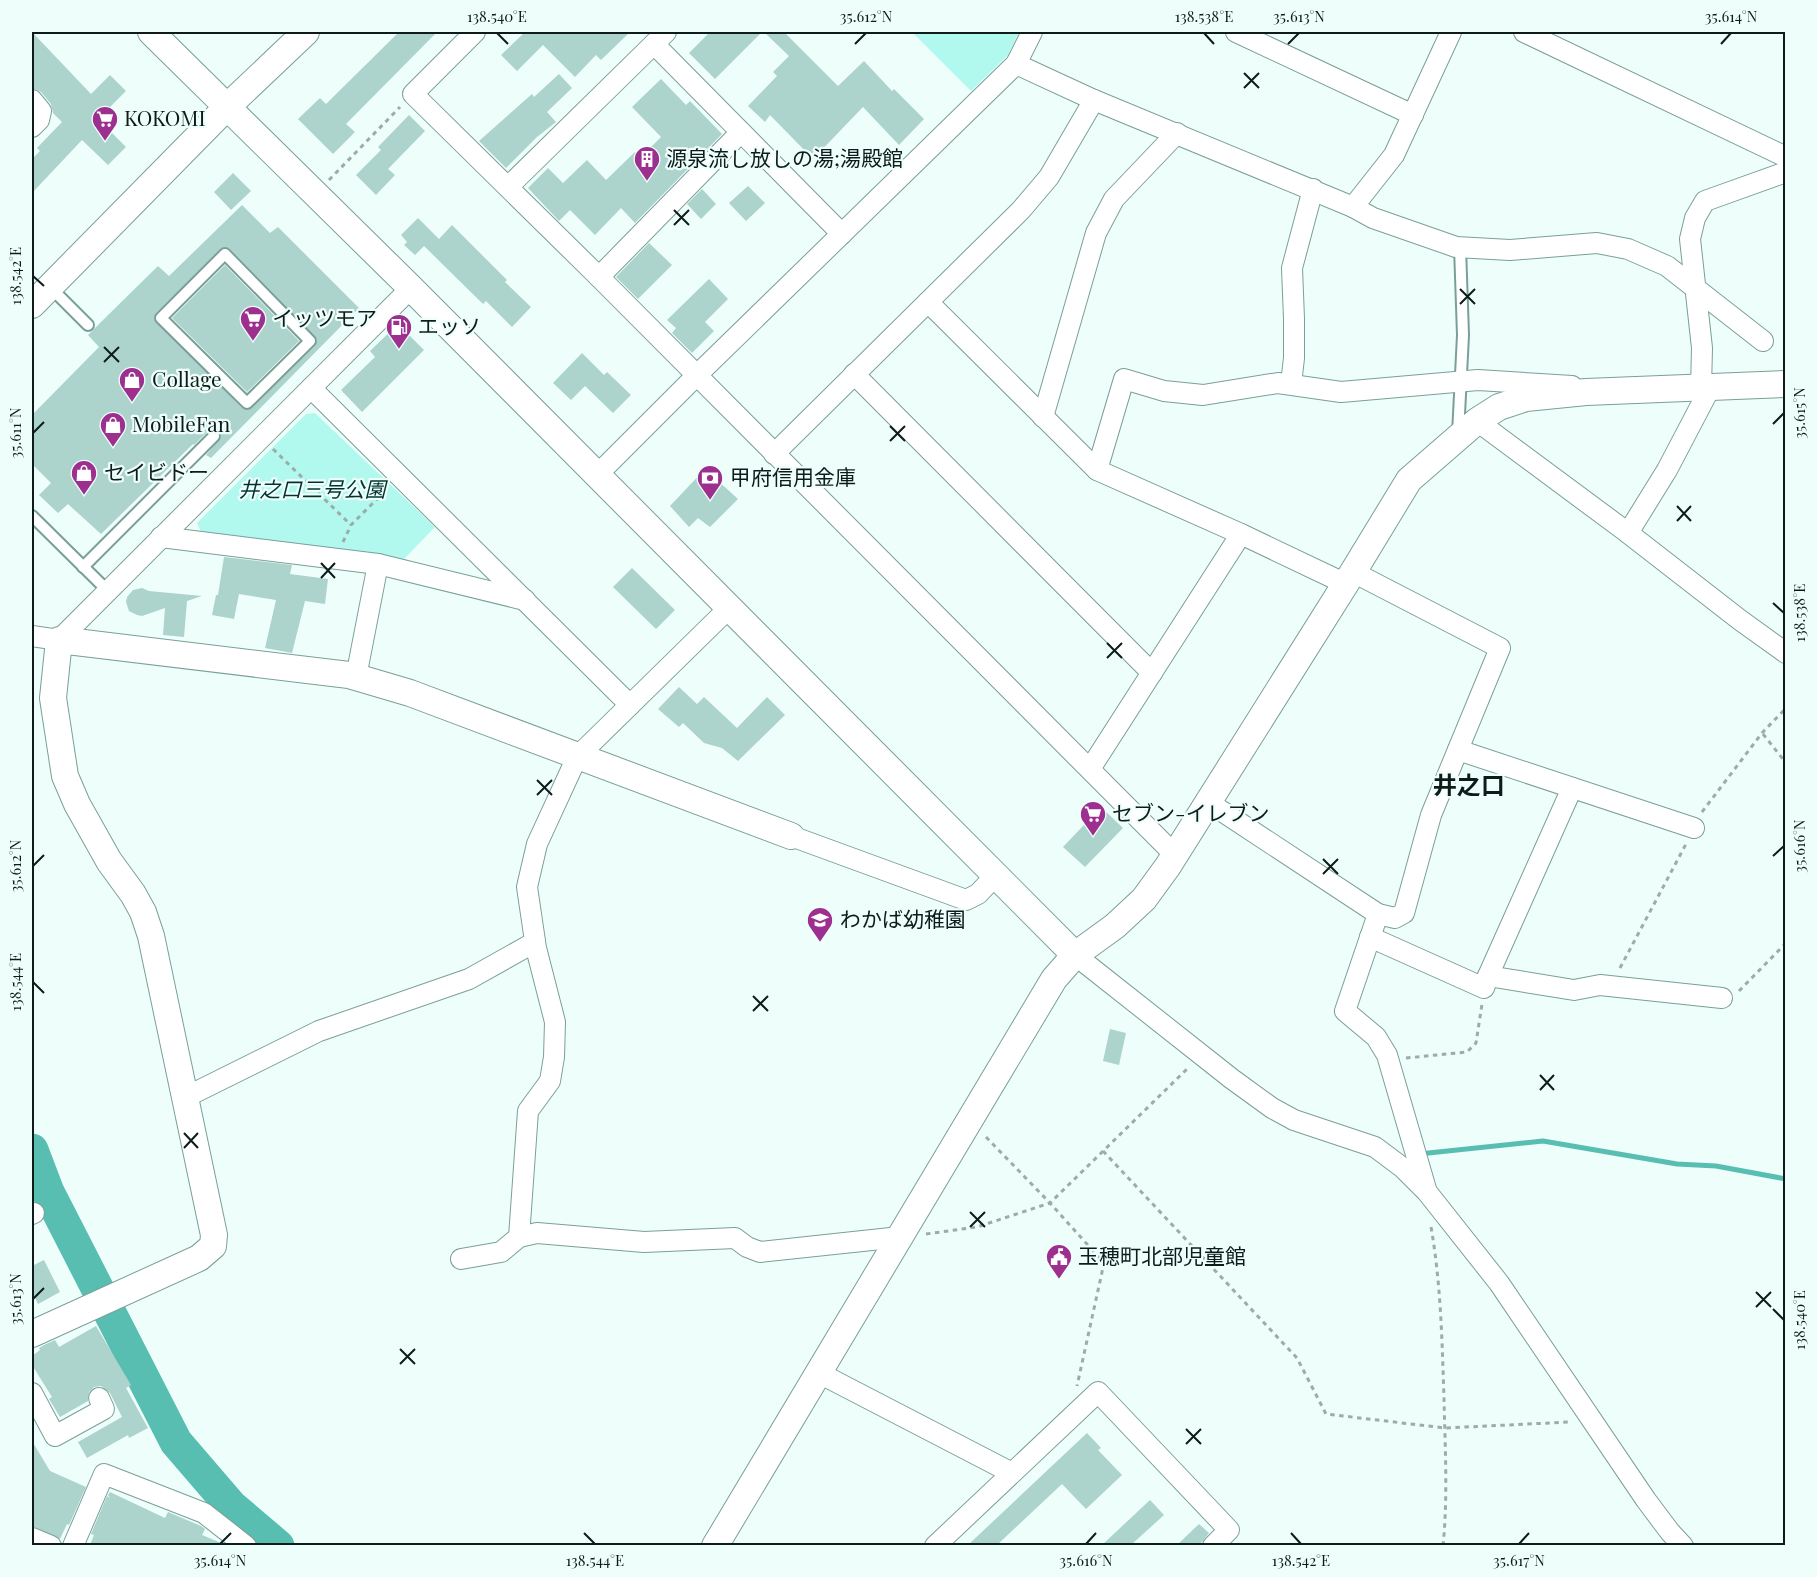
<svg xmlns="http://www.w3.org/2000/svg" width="1817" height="1577" font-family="'Playfair Display','Noto Sans JP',serif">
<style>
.green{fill:#b1f9ee}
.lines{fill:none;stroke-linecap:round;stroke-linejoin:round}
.stream{stroke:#58beb1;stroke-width:5}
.river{stroke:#58beb1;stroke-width:33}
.building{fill:#acd3cc;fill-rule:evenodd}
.service-casing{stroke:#7a9f99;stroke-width:14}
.minor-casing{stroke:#7a9f99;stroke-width:22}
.tertiary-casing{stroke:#7a9f99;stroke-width:28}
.path{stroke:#9dacaa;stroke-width:3;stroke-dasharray:4.5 4.5;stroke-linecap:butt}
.service{stroke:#fff;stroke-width:10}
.minor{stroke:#fff;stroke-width:20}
.tertiary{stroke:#fff;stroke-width:26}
.ticks{fill:none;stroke:#0d1c1a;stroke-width:2}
.labels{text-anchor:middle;stroke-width:4.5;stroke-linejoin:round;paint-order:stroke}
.poi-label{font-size:21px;fill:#0d1c1a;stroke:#eefefb;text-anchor:start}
.park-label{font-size:21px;font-style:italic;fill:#00332e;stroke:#eefefb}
.quarter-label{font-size:24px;font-weight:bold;fill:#0d1c1a;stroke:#eefefb}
.neatline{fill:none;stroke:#0d1c1a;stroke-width:2}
.ticks-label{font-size:15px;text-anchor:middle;fill:#0d1c1a}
</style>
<rect width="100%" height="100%" fill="#eefefb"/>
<!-- green -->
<g class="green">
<polygon points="912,32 1019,32 1008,55 971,91"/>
<polygon points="315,413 435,527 403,560 202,534 197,523 306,414"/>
</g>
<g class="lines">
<!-- stream -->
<polyline class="stream" points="1419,1154 1543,1141 1677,1164 1716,1166 1786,1179"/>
<!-- river -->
<polyline class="river" points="32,1150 48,1192 176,1442 231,1506 278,1546"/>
</g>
<!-- building -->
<g class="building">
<polygon points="32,32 91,94 110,75 126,91 98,119 126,147 108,165 82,140 32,193 32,159 40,151 37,148 62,122 53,113 51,104 41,92 32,88"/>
<polygon points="399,32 437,32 346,124 355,132 333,154 298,119 320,98 326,104"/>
<polygon points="525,32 630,32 601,60 596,55 575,77 543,45 517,71 501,55"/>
<polygon points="710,32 762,32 715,79 689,53"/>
<polygon points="764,32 784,32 838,86 864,61 892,91 894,89 924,119 899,145 863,107 813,159 770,115 765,122 748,106 777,76 773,72 789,56"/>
<polygon points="559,74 572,88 547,112 556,122 537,137 506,168 479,141 532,94 534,97"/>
<polygon points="661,79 686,105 690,101 722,134 635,223 621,208 595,235 570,210 559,221 528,188 548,168 563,183 587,160 606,180 635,152 641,157 661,137 632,107"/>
<polygon points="409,115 425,131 388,169 395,175 376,195 356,175 381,150 378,147"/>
<polygon points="233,173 251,191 231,210 214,192"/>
<polygon points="748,186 765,203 746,221 729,203"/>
<polygon points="702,189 716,204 701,219 687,204"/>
<path d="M242,205L270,233L278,227L359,308L211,458L206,455L221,437L220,431L215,429L209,430L194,445L193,444L101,534L68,504L58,513L39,495L51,483L32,464V415L99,347L88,335L100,323L158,266L169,276ZM224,247L230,249L317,340L315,346L248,410L242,408L154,319L156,313Z"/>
<polygon points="418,218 439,239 452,225 507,280 505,282 531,307 512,327 486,301 483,304 424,246 415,255 404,245 407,242 401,235"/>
<polygon points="649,243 672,265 638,299 616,277"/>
<polygon points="225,265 299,341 247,392 172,318"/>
<polygon points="709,279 728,299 705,322 714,331 692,353 672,333 676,328 667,320"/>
<polygon points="398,324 424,350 362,412 341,390 375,357 370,351"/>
<polygon points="582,353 604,375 607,372 631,395 613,413 585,386 571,400 553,383"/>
<polygon points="705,469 738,499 710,527 698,518 689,527 670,506"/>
<polygon points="224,557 292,565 290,574 328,579 325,604 305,601 292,653 265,648 276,600 239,594 234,619 212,615 216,595 218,595"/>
<polygon points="632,568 675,610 656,629 613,587"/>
<polygon points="142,588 149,591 202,596 187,601 184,637 163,635 165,608 142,616 137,615 129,611 126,602 127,597 133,590"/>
<polygon points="679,687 697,704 704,697 737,728 767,697 785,715 738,761 722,748 704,743 683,723 679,727 658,709"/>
<polygon points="1101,807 1123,828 1085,867 1063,847"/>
<polygon points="1110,1029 1126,1033 1119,1065 1103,1061"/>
<polygon points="44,1260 60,1292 38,1304 32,1292 32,1266"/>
<polygon points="96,1326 131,1385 126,1388 148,1428 129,1438 128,1435 87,1458 78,1442 122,1417 110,1393 101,1386 94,1387 89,1392 88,1401 60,1417 49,1399 52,1397 32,1365 32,1356 40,1350 39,1348 44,1345 55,1340 59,1347"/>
<polygon points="1087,1433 1101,1448 1098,1450 1122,1475 1086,1509 1062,1484 997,1545 968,1545"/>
<polygon points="32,1441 50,1471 86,1487 69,1525 67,1524 60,1539 32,1526"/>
<polygon points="110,1492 165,1518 168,1512 201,1526 205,1529 202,1535 226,1545 90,1545 94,1535 91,1534 107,1496 110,1498 108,1495"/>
<polygon points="1150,1500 1164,1515 1131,1545 1102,1545"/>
<polygon points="1199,1524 1209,1533 1202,1542 1198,1545 1177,1545"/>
</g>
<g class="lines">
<!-- service casing -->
<g class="service-casing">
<g id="service">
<polygon points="225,254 310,341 247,403 161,318"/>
<polyline points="50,287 88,325"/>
<polyline points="1458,434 1463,335 1460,247"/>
<polyline points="32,516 108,591"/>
<polyline points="83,567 214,436"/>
</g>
</g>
<!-- minor casing -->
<g class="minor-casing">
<g id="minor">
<polyline points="475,32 413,94 599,277 1175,855"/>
<polyline points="1236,32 1413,115"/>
<polyline points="1524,32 1786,157"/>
<polyline points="654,44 842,234"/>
<polyline points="1016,64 1094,100 1353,207 1394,155 1451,32"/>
<polyline points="32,100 41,111 39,120 32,127"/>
<polyline points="508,187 666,32"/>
<polyline points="1353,207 1373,218 1456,247 1510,250 1597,243 1628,249 1667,266 1763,341"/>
<polyline points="599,277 741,132"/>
<polyline points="928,302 1097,470 1241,534 1346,584"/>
<polyline points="854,374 1152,673"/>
<polyline points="1291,384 1294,358 1294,319 1292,268 1313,189"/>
<polyline points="311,388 630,705"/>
<polyline points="1701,388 1702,348 1690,239 1695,218 1705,201 1786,172"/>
<polyline points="1043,417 1096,233 1114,199 1177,133"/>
<polyline points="1477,421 1628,533 1740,620 1786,653"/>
<polyline points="774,454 1021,210 1049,177 1094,100"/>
<polyline points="1097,470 1124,379 1164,391 1203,395 1278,383 1341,392 1478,380 1572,386"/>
<polyline points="597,475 697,375 1016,64 1032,32"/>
<polyline points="1628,533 1667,470 1710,388"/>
<polyline points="161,537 378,564 525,600"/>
<polyline points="1353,572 1500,648 1431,815 1404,913 1395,918 1378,914"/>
<polyline points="32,636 59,640 411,288"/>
<polyline points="356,677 378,564"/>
<polyline points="1458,750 1694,828"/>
<polyline points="1090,769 1241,534"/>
<polyline points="1208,802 1378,914 1345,1011 1376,1037 1387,1055 1426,1189"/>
<polyline points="791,836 966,900 978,894 996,875"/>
<polyline points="1370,937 1484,988 1488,976 1572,788"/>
<polyline points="1075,955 1232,1079 1272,1108 1294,1120 1375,1147 1403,1168 1427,1192 1499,1283 1646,1500 1670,1532 1683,1546"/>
<polyline points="1488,976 1574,990 1600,985 1722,998"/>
<polyline points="184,1098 319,1031 469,979 535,942"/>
<polyline points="32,1214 34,1213"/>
<polyline points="519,1237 528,1111 550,1081 554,1057 555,1022 536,948 527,887 537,844 577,757 729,608"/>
<polyline points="461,1259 501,1252 519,1237 537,1233 644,1242 735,1238 747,1247 760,1252 900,1237"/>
<polyline points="819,1373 1012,1473"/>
<polyline points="32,1393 55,1436 104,1409 99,1398"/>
<polyline points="32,1538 51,1546"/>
<polyline points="73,1546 104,1474 204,1513 246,1546"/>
<polyline points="935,1546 1098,1392 1229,1530 1213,1546"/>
</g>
</g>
<!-- tertiary casing -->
<g class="tertiary-casing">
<g id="tertiary">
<polyline points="151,32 411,288 1075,955"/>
<polyline points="32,305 227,107 306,32"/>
<polyline points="32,1334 199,1258 213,1246 214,1235 151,936 143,912 133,894 109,861 77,804 65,776 53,698 59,640 349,675 410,693 791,836"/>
<polyline points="715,1546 1054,979 1075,955 1115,926 1144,899 1168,866 1353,572 1409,480 1477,421 1499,407 1526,398 1586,392 1786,384"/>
</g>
</g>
<!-- path -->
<g class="path">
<polyline points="329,180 400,107"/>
<polyline points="273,449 351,525"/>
<polyline points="343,542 351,525 388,488"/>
<polyline points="1763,734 1786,763"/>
<polyline points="1702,812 1762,733 1786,708"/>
<polyline points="1620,968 1686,844"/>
<polyline points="1739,991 1786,943"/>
<polyline points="1406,1058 1467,1052 1476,1043 1482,1004"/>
<polyline points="986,1137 1050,1203 1104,1263 1077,1386"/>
<polyline points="1103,1151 1297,1358 1326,1414 1445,1428 1570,1422"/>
<path d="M1431,1227C1441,1284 1442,1341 1444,1398C1445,1447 1448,1496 1443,1546"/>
<polyline points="926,1234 977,1227 1050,1203 1187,1069"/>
</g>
<!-- service -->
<use href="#service" class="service"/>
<!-- minor -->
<use href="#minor" class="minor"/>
<!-- tertiary -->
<use href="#tertiary" class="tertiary"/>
</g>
<!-- ticks -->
<path class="ticks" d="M497,33L508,44M1204,33L1214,44M855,44L866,33M1288,44L1299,33M1721,44L1731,33M1244,73L1259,88M1244,88L1259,73M674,210L689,225M674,225L689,210M33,276L44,286M1460,289L1475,304M1460,304L1475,289M104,347L119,362M104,362L119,347M1773,424L1784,413M890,426L905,441M33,433L44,422M890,441L905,426M1677,506L1691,521M1677,521L1691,506M321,563L335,578M321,578L335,563M1773,603L1784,613M1107,643L1122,658M1107,658L1122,643M537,780L552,795M537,795L552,780M1773,856L1784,846M1323,859L1338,874M33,866L44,855M1323,874L1338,859M33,982L44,993M753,996L768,1011M753,1011L768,996M1540,1075L1554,1090M1540,1090L1554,1075M184,1133L198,1148M184,1148L198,1133M970,1212L985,1227M970,1227L985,1212M1756,1292L1771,1307M33,1299L44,1288M1756,1307L1771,1292M1773,1309L1784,1320M400,1349L415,1364M400,1364L415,1349M1186,1429L1201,1444M1186,1444L1201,1429M584,1533L595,1544M1291,1533L1301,1544M220,1544L231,1533M1086,1544L1096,1533M1519,1544L1529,1533"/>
<!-- icons -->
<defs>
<g id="supermarket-pin" transform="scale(1.35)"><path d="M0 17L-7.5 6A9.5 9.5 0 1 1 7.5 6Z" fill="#9d2f8e" stroke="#eefefb"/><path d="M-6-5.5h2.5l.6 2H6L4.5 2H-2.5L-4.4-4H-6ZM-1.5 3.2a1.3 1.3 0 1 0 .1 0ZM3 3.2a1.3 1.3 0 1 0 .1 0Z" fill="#fff"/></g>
<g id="building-pin" transform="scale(1.35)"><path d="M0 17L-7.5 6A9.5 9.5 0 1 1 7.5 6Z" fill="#9d2f8e" stroke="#eefefb"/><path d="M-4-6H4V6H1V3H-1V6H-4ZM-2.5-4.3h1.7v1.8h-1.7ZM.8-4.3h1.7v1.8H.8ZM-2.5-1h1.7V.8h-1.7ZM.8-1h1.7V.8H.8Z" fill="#fff"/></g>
<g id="fuel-pin" transform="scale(1.35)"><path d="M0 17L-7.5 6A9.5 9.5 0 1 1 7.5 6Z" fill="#9d2f8e" stroke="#eefefb"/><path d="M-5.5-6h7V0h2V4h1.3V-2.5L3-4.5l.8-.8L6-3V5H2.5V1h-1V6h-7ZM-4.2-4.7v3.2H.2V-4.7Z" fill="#fff"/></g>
<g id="shop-pin" transform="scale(1.35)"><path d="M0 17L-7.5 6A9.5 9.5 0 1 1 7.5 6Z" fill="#9d2f8e" stroke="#eefefb"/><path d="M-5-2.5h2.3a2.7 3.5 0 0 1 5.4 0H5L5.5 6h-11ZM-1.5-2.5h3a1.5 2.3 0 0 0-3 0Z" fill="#fff"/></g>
<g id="bank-pin" transform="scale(1.35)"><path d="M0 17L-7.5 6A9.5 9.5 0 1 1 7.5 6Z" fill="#9d2f8e" stroke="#eefefb"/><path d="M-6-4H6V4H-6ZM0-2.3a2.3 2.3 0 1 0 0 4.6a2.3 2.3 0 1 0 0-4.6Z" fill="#fff"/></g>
<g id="school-pin" transform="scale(1.35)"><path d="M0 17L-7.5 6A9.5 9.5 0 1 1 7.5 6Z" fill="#9d2f8e" stroke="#eefefb"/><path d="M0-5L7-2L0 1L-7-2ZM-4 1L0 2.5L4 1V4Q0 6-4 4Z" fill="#fff"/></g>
<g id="civic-pin" transform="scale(1.35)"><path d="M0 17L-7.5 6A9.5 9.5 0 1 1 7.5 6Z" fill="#9d2f8e" stroke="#eefefb"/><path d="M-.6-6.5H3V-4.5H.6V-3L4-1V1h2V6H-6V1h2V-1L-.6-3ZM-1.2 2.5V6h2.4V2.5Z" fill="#fff"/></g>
</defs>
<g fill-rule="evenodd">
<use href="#supermarket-pin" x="105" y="119"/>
<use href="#building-pin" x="647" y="159"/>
<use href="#supermarket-pin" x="253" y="319"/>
<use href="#fuel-pin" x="399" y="327"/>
<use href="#shop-pin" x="132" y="380"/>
<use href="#shop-pin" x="113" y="425"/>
<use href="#shop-pin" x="84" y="473"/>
<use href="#bank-pin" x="710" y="478"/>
<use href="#supermarket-pin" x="1093" y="814"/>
<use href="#school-pin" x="820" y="920"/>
<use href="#civic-pin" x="1059" y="1257"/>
</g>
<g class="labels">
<!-- poi labels -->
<g class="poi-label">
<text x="124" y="126">KOKOMI</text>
<text x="666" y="166">源泉流し放しの湯;湯殿館</text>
<text x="272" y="326">イッツモア</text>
<text x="418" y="334">エッソ</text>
<text x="152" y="387">Collage</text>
<text x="132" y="432">MobileFan</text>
<text x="104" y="480">セイビドー</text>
<text x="730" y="485">甲府信用金庫</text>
<text x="1112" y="821">セブン-イレブン</text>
<text x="840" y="927">わかば幼稚園</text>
<text x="1078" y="1264">玉穂町北部児童館</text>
</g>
<!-- park labels -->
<g class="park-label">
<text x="312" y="497">井之口三号公園</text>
</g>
<!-- quarter labels -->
<g class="quarter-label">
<text x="1469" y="794">井之口</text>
</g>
</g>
<!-- border -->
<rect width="1817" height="1577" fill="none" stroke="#eefefb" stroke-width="66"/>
<rect x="33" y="33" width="1751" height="1511" class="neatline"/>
<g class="ticks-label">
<text x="497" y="22">138.540°E</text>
<text x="866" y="22">35.612°N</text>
<text x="1204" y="22">138.538°E</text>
<text x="1299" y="22">35.613°N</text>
<text x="1731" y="22">35.614°N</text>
<text transform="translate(16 276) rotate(-90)" y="5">138.542°E</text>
<text transform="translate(1800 413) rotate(-90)" y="5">35.615°N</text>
<text transform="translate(16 433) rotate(-90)" y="5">35.611°N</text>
<text transform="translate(1800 613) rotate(-90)" y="5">138.538°E</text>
<text transform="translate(1800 846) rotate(-90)" y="5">35.616°N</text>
<text transform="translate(16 866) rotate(-90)" y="5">35.612°N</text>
<text transform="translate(16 982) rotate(-90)" y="5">138.544°E</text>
<text transform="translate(16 1299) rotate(-90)" y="5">35.613°N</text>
<text transform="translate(1800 1320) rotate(-90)" y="5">138.540°E</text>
<text x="220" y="1566">35.614°N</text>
<text x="595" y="1566">138.544°E</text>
<text x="1086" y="1566">35.616°N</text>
<text x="1301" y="1566">138.542°E</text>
<text x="1519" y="1566">35.617°N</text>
</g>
</svg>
